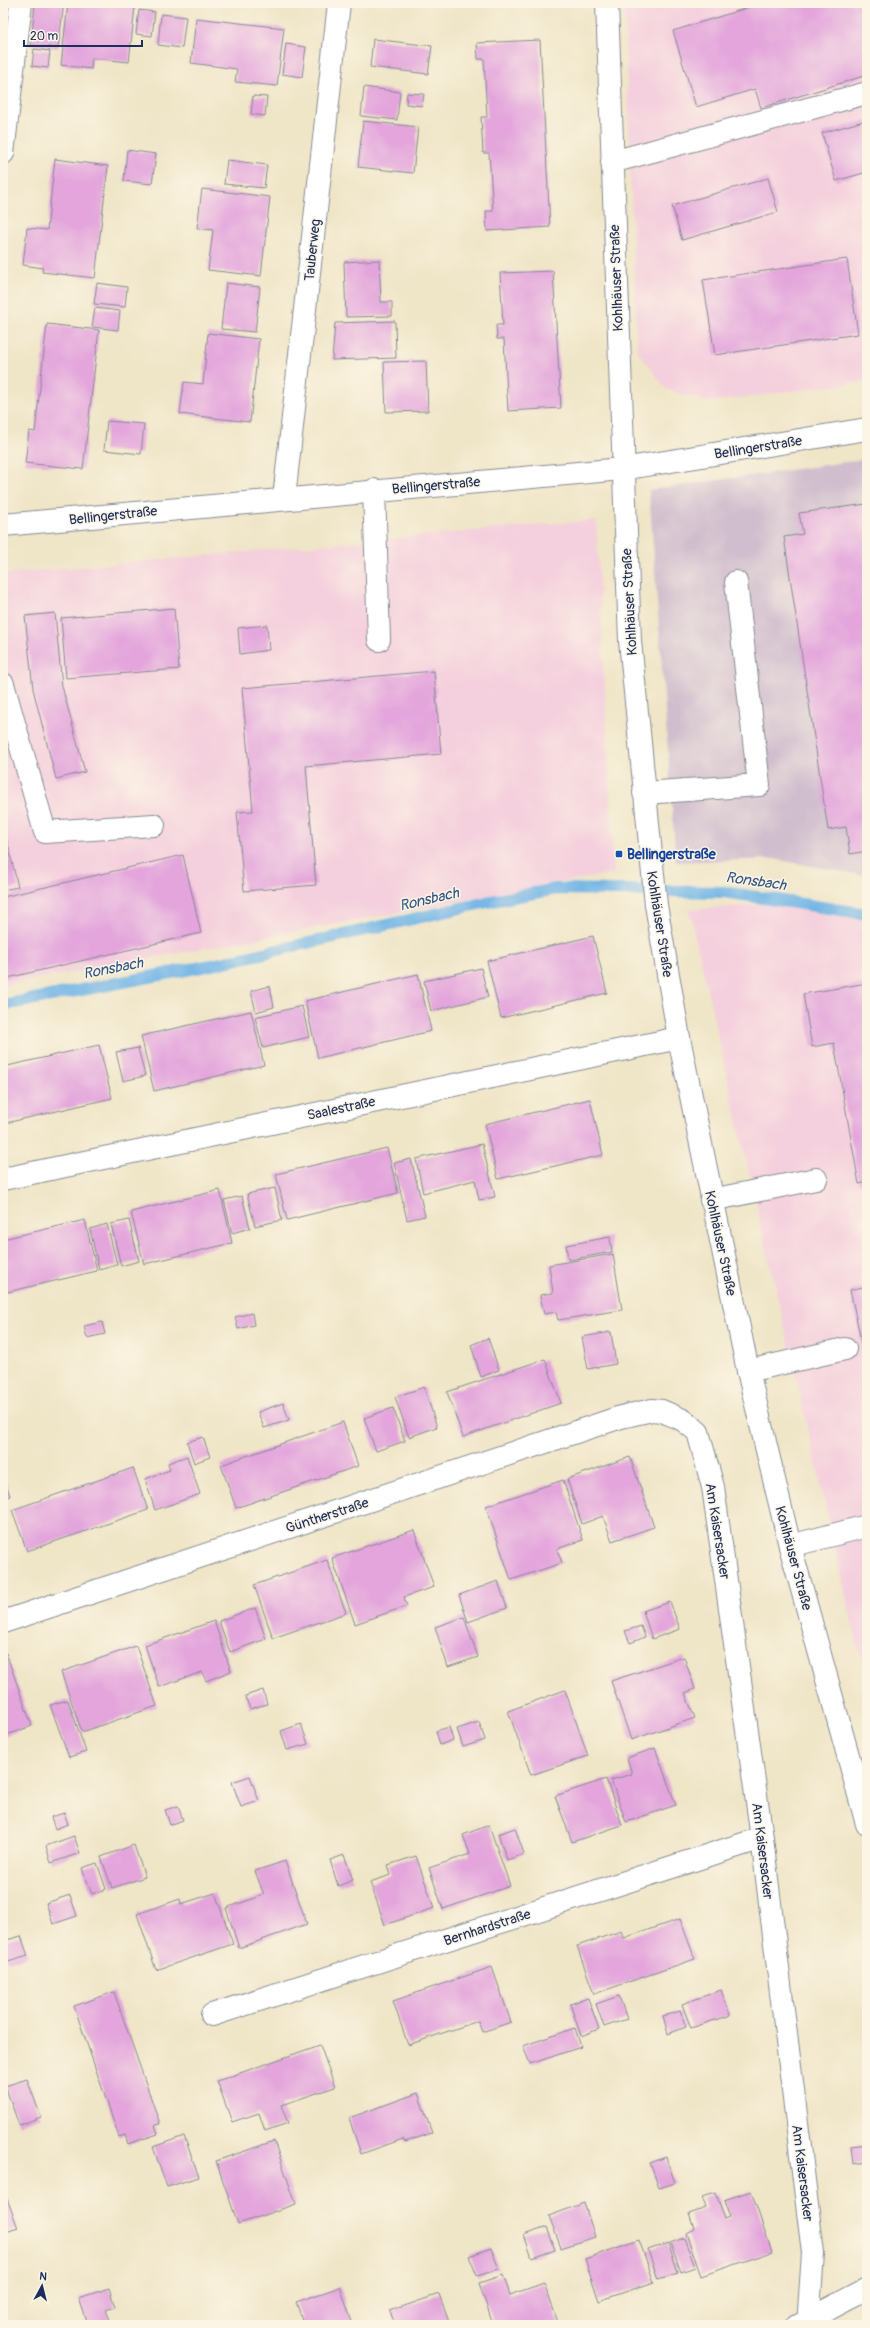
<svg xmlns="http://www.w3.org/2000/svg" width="870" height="2328" font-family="Pangolin,sans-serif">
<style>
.built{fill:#f4cfdd}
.industrial{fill:#d0bdcd}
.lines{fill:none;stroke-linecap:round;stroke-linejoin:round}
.stream{stroke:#6fb4e5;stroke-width:12}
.building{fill:#e3a5dc}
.lane-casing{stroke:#858a92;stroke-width:24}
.street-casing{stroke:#858a92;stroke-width:24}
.secondary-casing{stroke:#858a92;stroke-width:24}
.lane{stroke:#fff;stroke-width:22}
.street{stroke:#fff;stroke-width:22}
.secondary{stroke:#fff;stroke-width:22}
.transit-dot{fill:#1a4fb4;stroke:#fcf5e5;stroke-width:1.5}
.labels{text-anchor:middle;stroke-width:3;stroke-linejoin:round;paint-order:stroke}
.street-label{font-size:14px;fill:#1b2f5e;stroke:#fcf5e5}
.transit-label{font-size:14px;font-weight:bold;fill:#164399;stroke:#fcf5e5;text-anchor:start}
.water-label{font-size:15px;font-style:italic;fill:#345786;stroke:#fcf5e5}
</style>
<rect width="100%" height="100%" fill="#fcf5e5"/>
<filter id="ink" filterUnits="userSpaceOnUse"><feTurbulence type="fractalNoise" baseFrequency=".025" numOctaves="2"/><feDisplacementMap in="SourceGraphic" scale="8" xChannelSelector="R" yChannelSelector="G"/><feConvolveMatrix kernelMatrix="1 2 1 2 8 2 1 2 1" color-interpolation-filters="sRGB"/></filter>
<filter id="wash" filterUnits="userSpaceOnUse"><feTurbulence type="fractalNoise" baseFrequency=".012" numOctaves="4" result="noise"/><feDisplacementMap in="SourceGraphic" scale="16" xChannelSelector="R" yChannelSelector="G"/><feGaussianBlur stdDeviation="0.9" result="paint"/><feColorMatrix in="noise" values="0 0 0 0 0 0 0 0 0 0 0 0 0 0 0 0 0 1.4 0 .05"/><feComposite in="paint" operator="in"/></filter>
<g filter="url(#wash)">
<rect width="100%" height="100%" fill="#efe5c7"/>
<!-- built -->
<g class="built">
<polygon points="624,3 867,3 867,381 709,402 666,389 637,350"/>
<polygon points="596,520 614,873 3,985 3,574"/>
<polygon points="783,903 867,918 867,1676 856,1639 689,910"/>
</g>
<!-- industrial -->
<polygon class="industrial" points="867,459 867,876 773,859 676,862 649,490"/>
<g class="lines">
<!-- stream -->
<polyline class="stream" points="3,1005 212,965 487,902 556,889 724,892 867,914"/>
</g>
<g id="blocks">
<!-- building -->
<g class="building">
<polygon points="35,3 64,3 58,48 31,45"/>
<polygon points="68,3 103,3 135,7 129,62 92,58 91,69 61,65"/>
<polygon points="763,3 867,3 867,75 761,108 755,89 696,107 673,31"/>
<polygon points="139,10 155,12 152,36 136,34"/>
<polygon points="161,14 186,17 182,48 158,45"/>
<polygon points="196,18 284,28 277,86 235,82 237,69 191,63"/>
<polygon points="373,39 432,46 428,74 370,67"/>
<polygon points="540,40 550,227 487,231 486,211 493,211 489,153 483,153 481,117 487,117 484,59 478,59 477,43"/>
<polygon points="286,44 306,47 302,77 282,74"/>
<polygon points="34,49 50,51 48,68 32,66"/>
<polygon points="364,87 400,92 397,120 361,116"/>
<polygon points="407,93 424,94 422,106 406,104"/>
<polygon points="253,96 267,97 265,116 251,114"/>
<polygon points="867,120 867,172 836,181 822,133"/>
<polygon points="363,121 418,127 413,173 358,167"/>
<polygon points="127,150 156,154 152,184 124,181"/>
<polygon points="55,159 108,166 95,278 42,272 43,268 23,265 27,228 47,230"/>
<polygon points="227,160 267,165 264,188 224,184"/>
<polygon points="768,178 778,212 682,240 672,206"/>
<polygon points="202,189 270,197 261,276 208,270 213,230 197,228"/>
<polygon points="847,259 858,334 715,355 703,280"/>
<polygon points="379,260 381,302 392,302 392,316 346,317 344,262"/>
<polygon points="553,271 561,408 508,411 504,339 497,339 496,325 503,325 500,273"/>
<polygon points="97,283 127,287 125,307 94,304"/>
<polygon points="226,283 260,287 255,332 221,329"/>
<polygon points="95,308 120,311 118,330 92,327"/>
<polygon points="395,321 396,358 332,360 335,323"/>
<polygon points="47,324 99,330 83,469 25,463 29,431 35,432"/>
<polygon points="208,333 259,339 250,422 180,414 184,382 203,384"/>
<polygon points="426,361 428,411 386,412 384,362"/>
<polygon points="107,421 144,424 141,454 104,450"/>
<polygon points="867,504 867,851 850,854 846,827 828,830 784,537 803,534 799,513"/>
<polygon points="174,608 179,669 66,678 61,618"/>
<polygon points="55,613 62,686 85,772 56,779 33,689 25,616"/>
<polygon points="267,625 269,650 240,654 238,628"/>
<polygon points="434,671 441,754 306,766 316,885 244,891 237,812 253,811 242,688"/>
<polygon points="3,823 18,887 3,890"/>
<polygon points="183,855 201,933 3,979 3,897"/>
<polygon points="593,936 607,993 501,1018 487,961"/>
<polygon points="481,968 488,997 431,1011 424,981"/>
<polygon points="418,974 431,1031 318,1058 305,1001"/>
<polygon points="867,983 867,1182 859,1184 834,1043 812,1047 803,994"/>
<polygon points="270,986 274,1007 256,1012 251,991"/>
<polygon points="302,1006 309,1037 263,1048 255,1017"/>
<polygon points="251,1011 264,1065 154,1091 141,1036"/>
<polygon points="99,1045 112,1098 6,1123 3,1111 3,1067"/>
<polygon points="138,1048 145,1076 123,1081 116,1052"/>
<polygon points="590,1099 603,1155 498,1179 485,1124"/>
<polygon points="482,1144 495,1197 479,1200 475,1180 423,1193 416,1159"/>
<polygon points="387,1148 398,1193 287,1220 276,1174"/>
<polygon points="411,1159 425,1216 407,1220 394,1163"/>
<polygon points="275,1188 282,1220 255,1226 247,1194"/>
<polygon points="220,1190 232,1243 144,1264 131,1212"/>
<polygon points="242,1196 250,1228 232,1233 224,1200"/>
<polygon points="85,1220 97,1271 3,1293 3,1239"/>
<polygon points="129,1220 139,1261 121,1266 111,1224"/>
<polygon points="107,1224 117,1265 99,1270 90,1229"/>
<polygon points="610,1237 612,1252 568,1260 566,1245"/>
<polygon points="613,1254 622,1310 558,1320 556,1312 544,1314 540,1295 553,1293 549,1265"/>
<polygon points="867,1286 867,1363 866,1363 850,1290"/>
<polygon points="252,1313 254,1325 238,1329 235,1317"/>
<polygon points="102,1322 105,1334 87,1338 84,1326"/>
<polygon points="611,1332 616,1364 588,1369 582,1337"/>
<polygon points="488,1338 499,1370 481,1377 471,1345"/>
<polygon points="545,1359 561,1403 463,1437 447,1392"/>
<polygon points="424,1387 437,1427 409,1437 395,1397"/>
<polygon points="283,1403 289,1420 264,1428 258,1412"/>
<polygon points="393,1408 405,1441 376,1451 364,1418"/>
<polygon points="343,1422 358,1466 236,1508 221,1465"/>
<polygon points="203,1437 210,1457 194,1463 187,1442"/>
<polygon points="187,1456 200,1494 155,1510 145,1479 170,1470 168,1463"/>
<polygon points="630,1457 654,1527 612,1541 603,1516 582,1524 567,1479"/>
<polygon points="133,1468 148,1510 27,1551 12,1510"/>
<polygon points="3,1476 10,1496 3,1498"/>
<polygon points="563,1480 583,1540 557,1549 562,1563 511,1580 486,1506"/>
<polygon points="414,1530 434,1587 404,1597 407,1606 355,1624 332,1558"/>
<polygon points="327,1560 346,1613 273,1638 254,1585"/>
<polygon points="498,1581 507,1608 468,1622 459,1595"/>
<polygon points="670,1602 680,1629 652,1639 643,1611"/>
<polygon points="255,1608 266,1639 230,1652 219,1621"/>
<polygon points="464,1617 478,1657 448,1667 435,1627"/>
<polygon points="214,1621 231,1671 206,1681 202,1672 159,1687 145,1645"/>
<polygon points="641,1626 645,1637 630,1643 625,1631"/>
<polygon points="136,1646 157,1706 82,1732 61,1672"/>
<polygon points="6,1653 32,1726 3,1736 3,1654"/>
<polygon points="684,1657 695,1689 685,1693 695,1718 631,1740 611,1681"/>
<polygon points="263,1690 267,1704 250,1709 245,1696"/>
<polygon points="565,1690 588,1756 531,1775 508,1711"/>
<polygon points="68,1700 86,1752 69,1757 50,1705"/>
<polygon points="479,1722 485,1740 463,1747 457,1729"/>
<polygon points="301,1724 308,1744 287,1750 281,1731"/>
<polygon points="449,1727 453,1740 440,1745 436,1731"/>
<polygon points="655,1748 676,1805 626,1822 611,1780 632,1774 627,1758"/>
<polygon points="250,1776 259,1801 241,1807 232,1782"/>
<polygon points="606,1779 622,1825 572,1842 555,1796"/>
<polygon points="178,1806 183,1820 170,1825 165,1810"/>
<polygon points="64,1813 68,1824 55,1829 51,1817"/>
<polygon points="489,1825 510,1886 443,1909 429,1868 470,1854 463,1835"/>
<polygon points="515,1828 524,1854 507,1860 498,1834"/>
<polygon points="74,1836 80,1853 51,1863 46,1846"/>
<polygon points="134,1845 145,1877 112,1888 101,1857"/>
<polygon points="344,1855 353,1880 338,1886 330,1860"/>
<polygon points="416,1856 434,1908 385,1925 370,1882 391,1875 388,1865"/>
<polygon points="285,1861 307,1924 239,1948 226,1908 264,1895 255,1871"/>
<polygon points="97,1863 106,1889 92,1894 82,1868"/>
<polygon points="215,1893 233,1944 156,1970 137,1914 180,1899 181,1904"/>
<polygon points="70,1895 77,1916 53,1924 46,1903"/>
<polygon points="680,1919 695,1959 594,1994 577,1946 621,1931 624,1938"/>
<polygon points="21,1936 28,1956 8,1962 3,1950 3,1941"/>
<polygon points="492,1967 511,2022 482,2032 478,2021 408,2045 393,2001"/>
<polygon points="721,1990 730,2015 691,2028 682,2004"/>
<polygon points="114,1992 160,2124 155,2125 158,2134 128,2144 125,2135 119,2137 74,2006"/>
<polygon points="619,1996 627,2019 604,2027 596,2004"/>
<polygon points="588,1998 599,2029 581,2036 570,2004"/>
<polygon points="680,2011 686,2027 668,2034 663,2016"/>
<polygon points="575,2028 581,2047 530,2064 523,2046"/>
<polygon points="320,2045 335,2087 281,2105 288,2123 265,2131 259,2113 232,2122 217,2081"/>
<polygon points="27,2079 41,2117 19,2125 5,2086"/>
<polygon points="418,2093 432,2133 405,2142 403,2139 361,2154 349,2118"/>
<polygon points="184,2136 199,2177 167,2187 153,2147"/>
<polygon points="274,2141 296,2204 238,2224 216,2161"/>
<polygon points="867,2144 867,2162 853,2164 851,2146"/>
<polygon points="666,2157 675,2183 659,2188 650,2163"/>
<polygon points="3,2188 18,2228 3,2233"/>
<polygon points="751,2191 772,2252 701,2276 686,2233 694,2229 689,2214 706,2208 702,2197 716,2193 725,2219 730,2217 724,2200"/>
<polygon points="584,2203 595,2237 561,2248 549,2216"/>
<polygon points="547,2227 555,2250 532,2258 524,2235"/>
<polygon points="684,2238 695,2267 681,2272 670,2243"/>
<polygon points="639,2240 654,2282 599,2301 585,2259"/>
<polygon points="668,2243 678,2273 658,2279 648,2250"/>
<polygon points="491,2248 499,2269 477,2276 469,2256"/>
<polygon points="503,2275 510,2295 544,2283 559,2325 493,2325 479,2283"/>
<polygon points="340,2287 353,2325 304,2325 296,2302"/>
<polygon points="109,2288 115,2307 106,2310 112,2325 88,2325 79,2298"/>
<polygon points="439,2294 450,2325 395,2325 390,2311"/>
</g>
</g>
</g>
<g filter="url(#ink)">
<use href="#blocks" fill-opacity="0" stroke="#858a92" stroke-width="1"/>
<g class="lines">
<!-- lane casing -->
<g class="lane-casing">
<g id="lane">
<polyline points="612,162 867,93"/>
<polyline points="374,490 379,640"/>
<polyline points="3,684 45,832 154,825"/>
<polyline points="644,793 759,785 736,582"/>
<polyline points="711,1200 816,1179"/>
<polyline points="748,1371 845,1349"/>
</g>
</g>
<!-- street casing -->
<g class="street-casing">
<g id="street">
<polyline points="3,153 21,3"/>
<polyline points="284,498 339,3"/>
<polyline points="3,525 622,469 867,429"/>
<polyline points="3,1179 679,1038"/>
<polyline points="790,1546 867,1526"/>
<polyline points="3,1622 621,1417 652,1410 662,1411 683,1420 698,1432 713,1487 762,1838 813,2253 808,2325"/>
<polyline points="212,2015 762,1838"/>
<polyline points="798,2325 867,2289"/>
</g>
</g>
<!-- secondary casing -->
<g class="secondary-casing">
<polyline id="secondary" points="607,3 630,641 656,905 679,1038 748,1371 790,1546 867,1824"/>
</g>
<!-- lane -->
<use href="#lane" class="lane"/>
<!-- street -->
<use href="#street" class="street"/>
<!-- secondary -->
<use href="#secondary" class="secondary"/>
</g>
</g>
<!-- markers -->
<rect class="transit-dot" x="615" y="850" width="8" height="8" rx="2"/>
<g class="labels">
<!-- street labels -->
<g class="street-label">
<text transform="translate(312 250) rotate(-84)" y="5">Tauberweg</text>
<text transform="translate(616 278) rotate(-92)" y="5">Kohlhäuser Straße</text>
<text transform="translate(758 447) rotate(-9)" y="5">Bellingerstraße</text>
<text transform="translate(436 485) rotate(-5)" y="5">Bellingerstraße</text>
<text transform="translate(113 515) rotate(-6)" y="5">Bellingerstraße</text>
<text transform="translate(629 602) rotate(-93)" y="5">Kohlhäuser Straße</text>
<text transform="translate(660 924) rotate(81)" y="5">Kohlhäuser Straße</text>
<text transform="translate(341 1108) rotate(-12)" y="5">Saalestraße</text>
<text transform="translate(721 1243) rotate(78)" y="5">Kohlhäuser Straße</text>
<text transform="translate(327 1515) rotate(-18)" y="5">Güntherstraße</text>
<text transform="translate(718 1531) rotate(81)" y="5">Am Kaisersacker</text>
<text transform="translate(794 1558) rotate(75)" y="5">Kohlhäuser Straße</text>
<text transform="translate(763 1851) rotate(83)" y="5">Am Kaisersacker</text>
<text transform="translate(487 1927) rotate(-18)" y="5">Bernhardstraße</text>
<text transform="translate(803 2173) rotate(83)" y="5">Am Kaisersacker</text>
</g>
<!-- transit labels -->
<g class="transit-label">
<text x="627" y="859">Bellingerstraße</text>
</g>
<!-- water labels -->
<g class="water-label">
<text transform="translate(756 881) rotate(8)" y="5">Ronsbach</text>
<text transform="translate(429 899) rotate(-13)" y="5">Ronsbach</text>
<text transform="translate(113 968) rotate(-11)" y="5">Ronsbach</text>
</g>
</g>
<!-- margin -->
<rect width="870" height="2328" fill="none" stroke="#fcf5e5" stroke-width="16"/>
<!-- north arrow -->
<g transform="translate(42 2286) rotate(7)" stroke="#fcf5e5" stroke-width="3" paint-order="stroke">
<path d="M0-3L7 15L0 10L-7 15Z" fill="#1b2f5e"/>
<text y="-6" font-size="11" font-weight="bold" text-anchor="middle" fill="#1b2f5e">N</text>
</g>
<!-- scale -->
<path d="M24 40v6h118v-6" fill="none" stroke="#1b2f5e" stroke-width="2"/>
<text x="30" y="40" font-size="12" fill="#1b2f5e" stroke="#fcf5e5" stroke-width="3" paint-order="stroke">20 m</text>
</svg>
